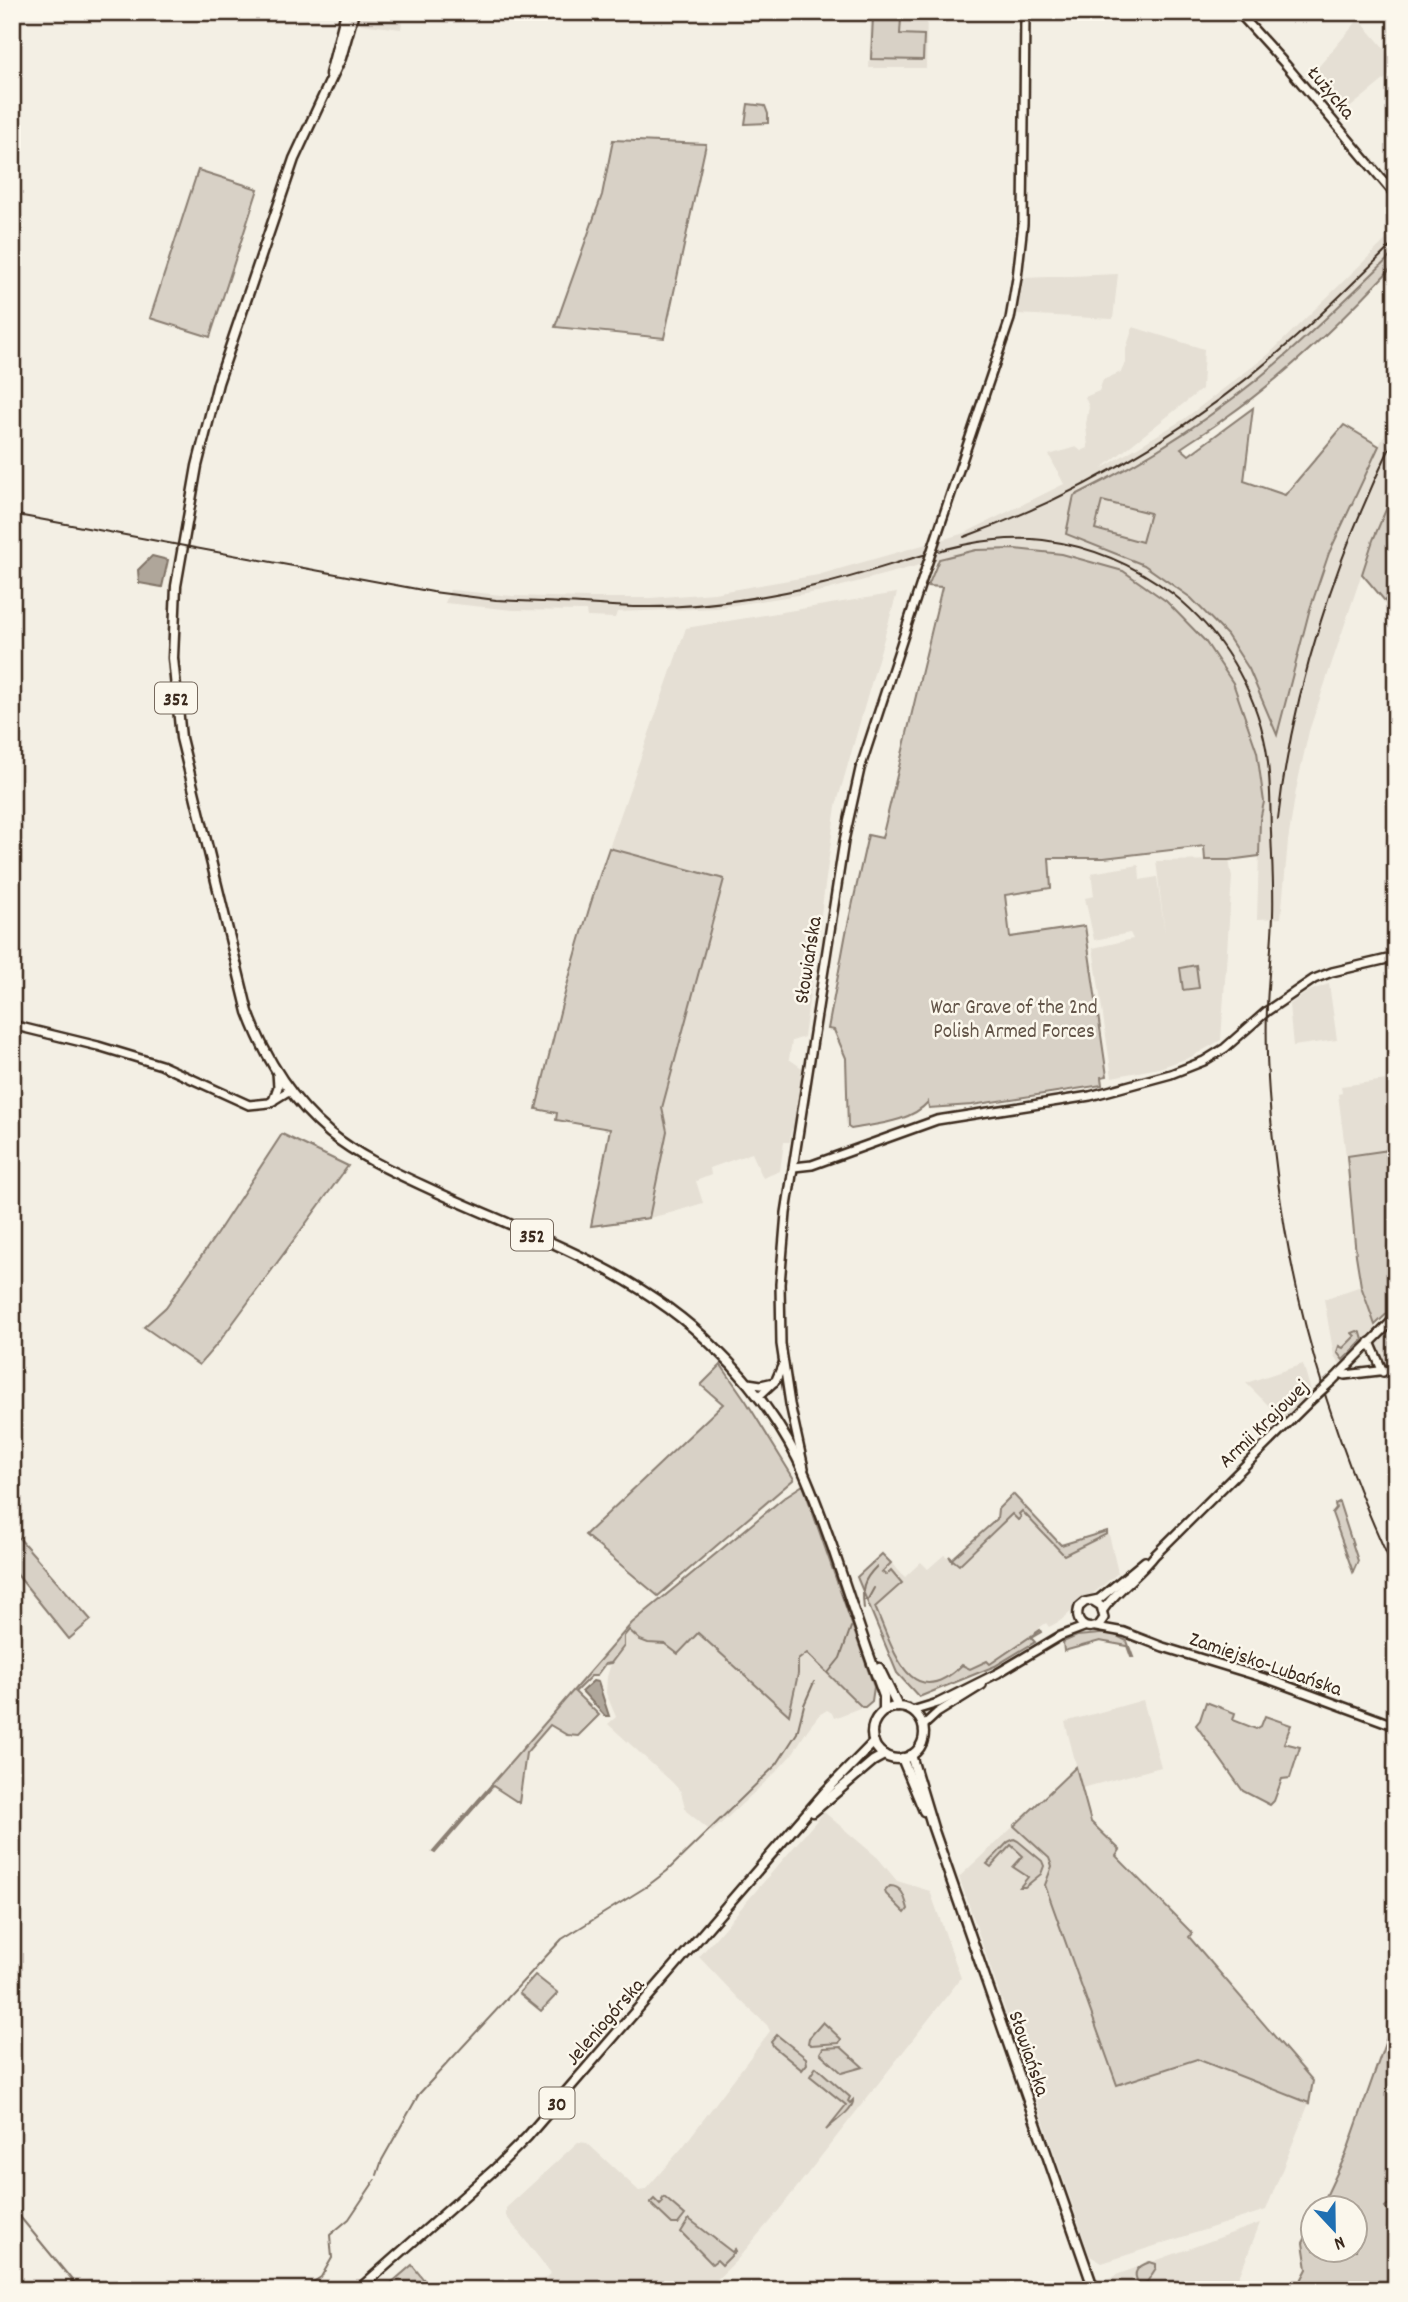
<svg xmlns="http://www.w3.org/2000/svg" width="1408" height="2302" font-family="Dekko,sans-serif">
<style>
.built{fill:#e5dfd4}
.green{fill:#d8d1c6;stroke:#8a7e72;stroke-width:2;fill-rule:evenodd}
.water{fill:#afa69a;stroke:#817468;stroke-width:2}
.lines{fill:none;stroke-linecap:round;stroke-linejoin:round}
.stream{stroke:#817468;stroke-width:2}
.secondary-casing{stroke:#3b2a1e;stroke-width:12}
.primary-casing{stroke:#3b2a1e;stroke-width:13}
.secondary{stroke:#fbf7ec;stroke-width:7}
.primary{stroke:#fbf7ec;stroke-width:8}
.rail{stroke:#3b2a1e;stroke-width:2}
.secondary-bridge-casing{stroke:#3b2a1e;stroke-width:12;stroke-linecap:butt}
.secondary-bridge{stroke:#fbf7ec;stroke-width:7}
.labels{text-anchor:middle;stroke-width:5;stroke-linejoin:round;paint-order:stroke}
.shield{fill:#fbf7ec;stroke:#75685c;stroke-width:2}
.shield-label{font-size:19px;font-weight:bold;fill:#3b2a1e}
.street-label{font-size:21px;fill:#3b2a1e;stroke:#fbf7ec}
.park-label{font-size:21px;fill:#625448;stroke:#fbf7ec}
</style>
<rect width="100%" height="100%" fill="#f3efe4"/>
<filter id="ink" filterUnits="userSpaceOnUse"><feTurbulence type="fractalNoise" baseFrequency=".0143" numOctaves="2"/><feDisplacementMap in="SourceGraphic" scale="14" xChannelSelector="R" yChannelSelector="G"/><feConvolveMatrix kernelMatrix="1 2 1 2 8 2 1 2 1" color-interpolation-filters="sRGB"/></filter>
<g filter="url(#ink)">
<!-- built -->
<g class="built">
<polygon points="358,12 403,12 401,29 361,24 357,17"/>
<polygon points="871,12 927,12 926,68 869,68"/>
<polygon points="1359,19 1396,62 1396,70 1341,115 1309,78"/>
<polygon points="1396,230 1396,251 1285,356 1239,393 1184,432 1100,483 1074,496 1067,534 1144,565 1191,598 1227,635 1249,669 1277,734 1309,612 1329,553 1396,410 1396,486 1373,540 1309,731 1296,790 1288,841 1281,918 1257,919 1260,820 1264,802 1257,752 1233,683 1015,549 976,550 823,591 716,608 617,612 615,618 587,617 586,611 513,610 445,603 450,590 512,596 588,598 650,598 714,593 818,575 965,533 1064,484 1049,455 1076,447 1081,451 1088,448 1086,424 1089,407 1085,397 1099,391 1103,380 1121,372 1126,361 1126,349 1133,327 1204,349 1202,389 1101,469 1184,419 1269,354"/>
<polygon points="1118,274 1113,319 1016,314 1024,278"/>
<polygon points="1102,500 1150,513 1142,542 1095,529"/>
<polygon points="897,593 836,806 804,1037 792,1041 789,1059 802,1068 794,1127 791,1131 790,1142 784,1142 780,1171 763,1178 752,1153 710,1168 711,1175 696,1181 703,1203 674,1212 649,1218 667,1131 662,1108 724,880 609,848 686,628"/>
<polygon points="1229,860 1232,877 1221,1040 1191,1057 1159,1068 1112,1077 1093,948 1133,939 1130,933 1094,940 1085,898 1094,896 1091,873 1139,865 1140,880 1157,877 1165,934 1156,861"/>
<polygon points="1329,984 1337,1040 1293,1046 1289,1005 1309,991"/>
<polygon points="1394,1079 1396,1149 1346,1156 1338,1094 1342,1093 1341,1086"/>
<polygon points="1361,1286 1376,1328 1340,1364 1334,1356 1324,1299"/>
<polygon points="1396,1321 1396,1366 1386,1368 1376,1343"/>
<polygon points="1303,1364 1311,1391 1283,1420 1246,1383"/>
<polygon points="1013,1494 1061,1545 1108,1530 1118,1573 1060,1621 1049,1627 1046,1623 1039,1628 1041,1632 1031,1638 1035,1642 995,1666 919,1697 897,1673 857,1577 882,1554 905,1577 921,1562 928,1569 944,1555 951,1559 997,1519 998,1509"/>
<polygon points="629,1630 648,1643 665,1644 698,1633 789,1714 798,1674 798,1660 807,1653 862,1707 834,1718 832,1713 827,1710 819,1715 808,1729 793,1753 776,1772 712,1832 686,1811 681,1792 672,1782 608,1724 616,1717 606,1693 607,1677 611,1663 624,1646 624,1636"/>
<polygon points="1143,1700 1161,1767 1082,1788 1065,1722"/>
<polygon points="824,1812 878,1858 897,1881 930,1891 961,1978 779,2210 736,2261 706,2290 531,2290 551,2273 506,2216 506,2208 578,2142 587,2143 639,2191 645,2190 682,2148 767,2035 770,2031 767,2025 741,2001 699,1957"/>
<polygon points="1014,1826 1049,1857 1052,1866 1045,1886 1117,2085 1197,2059 1309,2103 1266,2210 1102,2263 1090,2256 959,1877"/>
<polygon points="1260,2223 1234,2290 1108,2290 1105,2282 1116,2275"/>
</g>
<!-- green -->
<g class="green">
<polygon points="873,17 901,18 900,34 924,35 923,60 871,59"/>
<polygon points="748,104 765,106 768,114 768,123 745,124"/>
<polygon points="613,140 706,144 664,338 555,327 602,195"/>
<polygon points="198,170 258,189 210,337 150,318"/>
<path d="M1396,251V263C1344,319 1288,374 1225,418C1211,429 1195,438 1181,448L1189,455L1253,408L1244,481L1285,495L1344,425L1379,446L1329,553L1309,612L1277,735L1249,669L1227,635L1191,598L1144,565L1066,534L1073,500L1074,496C1149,459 1224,410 1287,354C1324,321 1360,286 1396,251ZM1102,501L1150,513L1142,542L1095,529Z"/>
<polygon points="1396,486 1396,614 1362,574 1373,540"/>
<path d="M1015,549L1062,554L1123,571L1166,601L1205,641L1233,683L1257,752L1264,802L1260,820L1259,856L1229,860H1205L1204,846L1104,858H1049L1051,888L1005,895L1010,937L1085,926L1107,1076L1101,1077L1102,1085L972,1105L929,1108L928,1102C911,1122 876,1124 851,1129L848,1127L846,1058L834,1030L828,1029L846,933L868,835L882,838L942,587L928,586L939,559L976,550Z"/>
<path d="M609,848L724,879L662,1108L667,1131L649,1218L591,1226L610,1129L556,1120L557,1113L536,1109C557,1021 579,934 609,848Z"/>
<polygon points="1196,965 1199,988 1183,990 1180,968"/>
<polygon points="282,1134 348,1166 219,1342 199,1365 144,1327 166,1307 216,1235"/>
<polygon points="1396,1149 1396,1305 1375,1325 1361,1286 1356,1255 1347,1156"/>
<polygon points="1357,1331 1361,1333 1363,1340 1343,1360 1337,1352 1339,1346 1343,1348 1355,1336 1352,1333"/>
<polygon points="721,1365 746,1401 794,1479 658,1596 585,1535 723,1404 701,1385"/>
<polygon points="803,1485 874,1687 872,1701 865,1707 862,1707 807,1653 798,1660 798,1674 789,1715 698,1633 678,1654 665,1644 648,1643 640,1640 629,1630 624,1636 624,1646 611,1663 605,1664 596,1676 591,1676 575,1692 599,1715 578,1736 567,1735 550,1725 526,1753 519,1803 493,1786 435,1853 433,1852 632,1623 786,1496"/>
<polygon points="1013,1494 1061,1545 1107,1531 1107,1534 1064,1555 1022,1511 1019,1514 1021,1517 1018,1520 1012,1514 959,1565 953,1560 952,1561 949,1556 952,1559 997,1519 998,1509"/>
<polygon points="1339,1502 1358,1561 1353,1572 1332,1513 1336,1508 1335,1504"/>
<polygon points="12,1530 91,1620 69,1639 15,1572 12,1573"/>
<path d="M882,1554L891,1563L882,1572L886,1575L891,1570L902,1583L875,1607C893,1647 909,1716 962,1665L970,1669L987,1661L990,1664L1040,1630L1041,1632L1031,1638L1035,1642L995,1666L919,1697L897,1673L857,1577Z"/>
<polygon points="1111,1633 1127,1641 1133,1657 1131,1657 1127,1646 1100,1641 1064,1651 1063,1642 1077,1636"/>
<polygon points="1206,1702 1235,1713 1233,1720 1256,1729 1261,1726 1265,1716 1291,1725 1284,1743 1300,1747 1290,1778 1282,1779 1274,1801 1270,1805 1243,1791 1196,1725 1200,1720"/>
<polygon points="1076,1767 1091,1822 1120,1850 1116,1856 1192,1933 1189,1937 1313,2081 1309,2103 1197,2059 1117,2085 1045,1885 1052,1866 1049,1858 1014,1826"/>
<polygon points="1014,1839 1018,1841 1042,1861 1044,1866 1041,1874 1025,1887 1020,1887 1028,1877 1013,1867 1023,1856 1011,1845 991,1867 987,1864 1008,1842"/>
<path d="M890,1886C903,1886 905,1899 908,1909L905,1913L886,1894L885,1891Z"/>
<polygon points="535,1975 558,1993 541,2011 519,1993"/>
<polygon points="823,2022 841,2039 839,2043 811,2045 808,2043 809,2038"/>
<polygon points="1391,2026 1396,2029 1396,2198 1385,2207 1396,2222 1396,2290 1296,2290 1307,2269 1303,2243 1313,2223 1314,2250 1356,2250 1356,2208 1321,2207 1346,2154"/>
<polygon points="777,2035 806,2058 807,2064 802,2070 774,2047 771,2042"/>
<polygon points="841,2047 863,2067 842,2073 820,2053 823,2048"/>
<path d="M816,2067L850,2097L848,2101L850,2103L853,2100V2102C850,2113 834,2121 826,2130L846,2105L810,2076Z"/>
<polygon points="664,2197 685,2215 678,2224 672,2224 650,2203 654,2199 660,2205 663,2202 662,2200"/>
<polygon points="689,2219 732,2252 735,2249 736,2251 722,2265 717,2260 712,2264 681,2232"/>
<path d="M1150,2262L1156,2264V2268L1147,2282L1139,2284C1131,2272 1138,2266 1150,2262Z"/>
<polygon points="412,2265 432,2290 383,2290"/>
</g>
<!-- water -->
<g class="water">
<polygon points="152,556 168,560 162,587 139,583 138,570"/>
<polygon points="593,1681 598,1682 609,1716 605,1716 582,1691"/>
</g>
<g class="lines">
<!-- stream -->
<g class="stream">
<polyline points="865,1600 868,1599 874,1588"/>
<path d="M864,1609C862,1588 861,1582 877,1566"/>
<polyline points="828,1673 840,1658 851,1627"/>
<polyline points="377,2175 382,2160 419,2094 562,1939 646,1887 667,1871 777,1764 797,1733 804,1705 814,1682"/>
<polyline points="12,2207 80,2290"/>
<polyline points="301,2290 321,2277 332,2258 330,2235 349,2219 375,2180"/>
</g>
<!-- secondary casing -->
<g class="secondary-casing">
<g id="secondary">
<polyline points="1238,12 1286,65 1396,196"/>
<polyline points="938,532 1010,319 1017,278 1023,224 1025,12"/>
<polyline points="12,1025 98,1046 161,1065 249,1105 269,1103 290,1090"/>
<polyline points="273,1101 278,1087 277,1072"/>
<polyline points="794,1167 812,1165 937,1120 1090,1096 1171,1074 1204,1061 1225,1048 1267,1011 1314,979 1332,972 1396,957"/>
<polyline points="1370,1342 1383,1372"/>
<polyline points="1340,1373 1345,1375 1396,1369"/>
<polyline points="1332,1381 1396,1317"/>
<polyline points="748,1383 761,1385 774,1382"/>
<polyline points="758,1397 776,1380 783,1364"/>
<polyline points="804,1468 790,1404 781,1344 780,1284 786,1213 844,841 860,769 926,568"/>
<path d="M1093,1601L1101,1606L1104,1618L1099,1625C1085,1632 1074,1622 1079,1607L1085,1602L1099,1599L1145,1561"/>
<path d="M1103,1610C1116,1590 1140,1575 1155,1555L1310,1401"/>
<polyline points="1096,1627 1124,1632 1163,1647 1271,1680 1396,1726"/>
<polyline points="912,1711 938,1703 998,1673 1060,1636 1084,1627"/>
<polyline points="923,1726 937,1713 982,1685"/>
</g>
</g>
<!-- primary casing -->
<g class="primary-casing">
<g id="primary">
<path d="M354,12L341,58L294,159L218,383L197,466L176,586L173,658L181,738L248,1012C265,1058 292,1101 330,1133C363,1160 403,1176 441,1194C536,1237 640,1272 715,1348C748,1380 776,1417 797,1458C811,1486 821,1516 832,1546C849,1596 865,1646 884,1696V1711"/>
<polyline points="330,74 346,12"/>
<polyline points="879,1668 898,1707"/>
<circle cx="898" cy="1733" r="26"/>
<polyline points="911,1755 933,1828 1094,2290"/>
<polyline points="902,1758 924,1811"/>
<polyline points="813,1812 873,1761 884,1755"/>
<polyline points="358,2290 496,2168 527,2137 825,1792 874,1742"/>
</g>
</g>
<!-- secondary -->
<use href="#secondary" class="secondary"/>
<!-- primary -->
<use href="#primary" class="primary"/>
<!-- rail -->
<g class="rail">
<polyline points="12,514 433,592 496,600 566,603"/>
<path d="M964,537C1086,493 1199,424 1296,337C1330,307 1363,273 1396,241"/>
<path d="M557,603C588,603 618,608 649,607C707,607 767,597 823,584C897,567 965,532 1043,540C1090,546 1135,565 1173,594C1221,632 1255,688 1266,748C1271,776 1270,804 1271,832C1272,860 1274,888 1273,915C1272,946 1268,977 1267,1007C1265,1063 1270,1119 1277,1174C1294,1313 1336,1448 1396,1574"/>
<path d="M1278,819C1293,687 1337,554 1396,435"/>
</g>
<!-- secondary-bridge casing -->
<g class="secondary-bridge-casing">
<g id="secondary-bridge">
<polyline points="926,568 938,532"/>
<polyline points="1310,1401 1332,1381"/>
</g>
</g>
<!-- secondary-bridge -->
<use href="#secondary-bridge" class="secondary-bridge"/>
</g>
</g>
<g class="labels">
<!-- shield labels -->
<g class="shield">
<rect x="155" y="682.5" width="42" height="31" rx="5"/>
<rect x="511" y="1219.5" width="42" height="31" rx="5"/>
<rect x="539.5" y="2087.5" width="35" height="31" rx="5"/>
</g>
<g class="shield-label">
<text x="176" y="705">352</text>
<text x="532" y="1242">352</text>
<text x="557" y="2110">30</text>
</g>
<!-- street labels -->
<g class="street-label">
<text transform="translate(1332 92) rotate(50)" y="7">Łużycka</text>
<text transform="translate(807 960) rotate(-81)" y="7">Słowiańska</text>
<text transform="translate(1263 1423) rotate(-44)" y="7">Armii Krajowej</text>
<text transform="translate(1266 1663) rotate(19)" y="7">Zamiejsko-Lubańska</text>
<text transform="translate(604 2021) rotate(-49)" y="7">Jeleniogórska</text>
<text transform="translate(1030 2053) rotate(71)" y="7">Słowiańska</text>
</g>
<!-- park labels -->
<g class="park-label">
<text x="1014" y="1013">War Grave of the 2nd<tspan x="1014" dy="24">Polish Armed Forces</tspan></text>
</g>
</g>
<!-- margin -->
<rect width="1408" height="2302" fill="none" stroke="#fbf7ec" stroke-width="42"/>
<rect x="21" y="21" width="1366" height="2260" fill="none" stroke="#3b2a1e" stroke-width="2.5" filter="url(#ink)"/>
<!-- north arrow -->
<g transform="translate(1334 2229) rotate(158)"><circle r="33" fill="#fbf7ec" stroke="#aea59a" stroke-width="2"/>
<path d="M0-5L12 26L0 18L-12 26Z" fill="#1f6fb2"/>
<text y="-10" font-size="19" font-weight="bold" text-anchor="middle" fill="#3b2a1e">N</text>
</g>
</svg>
